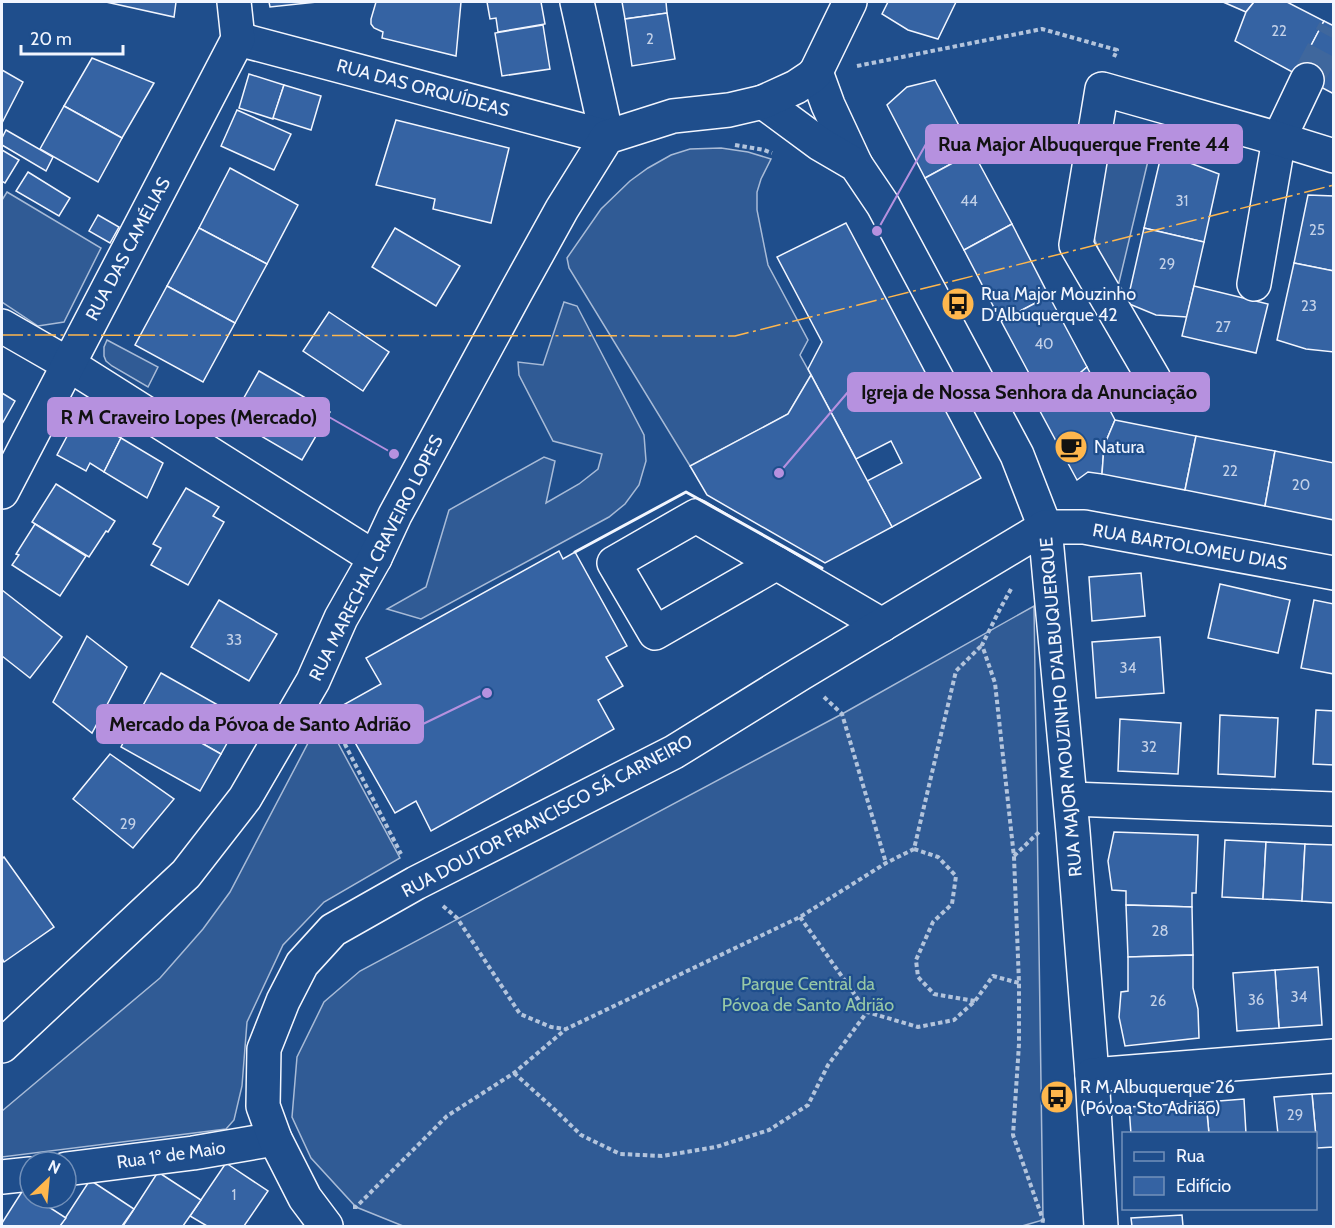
<svg xmlns="http://www.w3.org/2000/svg" width="1335" height="1228" font-family="Cabin,sans-serif">
<style>
.built{fill:#305b95;stroke:#a8bbd7;stroke-width:1.5}
.building{fill:#3563a3;stroke:#f2f6ff;stroke-width:1.5}
.lines{fill:none;stroke-linecap:round;stroke-linejoin:round}
.minor-tunnel{stroke:#3f679d;stroke-width:33;stroke-dasharray:33 16;stroke-linecap:butt}
.minor-casing{stroke:#f2f6ff;stroke-width:36}
.path{stroke:#b3c4dc;stroke-width:4;stroke-dasharray:4.5 3;stroke-linecap:butt}
.minor{stroke:#1f4e8c;stroke-width:33}
.wall{stroke:#f2f6ff;stroke-width:3}
.power{stroke:#ffb74d;stroke-width:1.5;stroke-dasharray:21 4.5 3 4.5;stroke-linecap:butt}
.labels{text-anchor:middle;stroke-width:4.5;stroke-linejoin:round;paint-order:stroke}
.number-label{font-size:15px;fill:#c3d1e8}
.street-label{font-size:18px;fill:#f2f6ff;stroke:#1f4e8c}
.poi-label{font-size:18px;fill:#f2f6ff;stroke:#1f4e8c;text-anchor:start}
.park-label{font-size:18px;fill:#97c8a6;stroke:#1f4e8c}
.leader{fill:none;stroke:#b691df;stroke-width:2}
.callout-dot{fill:#b691df;stroke:#1f4e8c;stroke-width:2}
.callout{fill:#b691df;stroke:#b691df;stroke-width:2}
.callout-label{font-size:20px;text-anchor:middle;font-weight:bold;fill:#111}
</style>
<rect width="100%" height="100%" fill="#1f4e8c"/>
<!-- built -->
<g class="built">
<polygon points="1152,144 1116,295 1088,222 1103,164"/>
<polygon points="721,148 748,152 771,159 761,179 757,192 757,210 768,265 808,340 800,355 811,375 788,414 690,466 569,268 567,258 601,209 630,181 648,168 671,155 690,149"/>
<polygon points="7,192 101,248 64,322 38,326 2,302 2,200"/>
<polygon points="564,302 577,306 644,435 646,461 639,485 625,504 609,517 421,619 387,609 426,587 449,510 544,457 555,461 546,503 579,484 598,469 602,454 553,441 519,375 518,362 543,365"/>
<polygon points="107,340 158,367 148,387 112,366 106,361 104,356 104,347"/>
<polygon points="1034,606 1043,1220 1022,1226 403,1226 356,1207 311,1158 292,1117 297,1057 324,1002 360,971 842,714"/>
<polygon points="324,717 400,858 324,902 283,945 247,1022 242,1086 234,1120 226,1129 2,1157 2,1111 160,978 203,929 230,892 317,726"/>
</g>
<!-- building -->
<g class="building">
<polygon points="106,2 176,2 174,17"/>
<polygon points="269,2 317,2 270,7"/>
<polygon points="376,2 461,2 456,56 382,38 383,32 374,28 371,24 371,19"/>
<polygon points="487,2 541,2 545,24 498,32 496,18 490,19"/>
<polygon points="622,2 666,2 667,13 625,19"/>
<polygon points="888,2 956,2 938,39 908,30 882,14"/>
<polygon points="1223,2 1254,2 1246,12"/>
<polygon points="1254,2 1287,2 1324,21 1296,74 1235,41 1246,12"/>
<polygon points="667,13 675,59 632,66 625,19"/>
<polygon points="1324,21 1334,26 1334,94 1296,74"/>
<polygon points="543,25 550,69 502,76 495,33"/>
<polygon points="92,58 154,83 122,138 64,106"/>
<polygon points="2,70 23,82 2,123"/>
<polygon points="249,74 284,85 273,119 239,108"/>
<polygon points="935,80 973,152 925,178 887,105 907,87"/>
<polygon points="284,85 321,96 311,130 273,118"/>
<polygon points="64,106 122,138 98,182 40,149"/>
<polygon points="237,110 291,134 274,170 221,146"/>
<polygon points="396,120 509,148 491,223 433,209 435,199 376,185"/>
<polygon points="6,130 53,157 46,171 2,145 2,138"/>
<polygon points="2,150 19,160 5,183 2,181"/>
<polygon points="973,152 1012,224 964,250 925,178"/>
<polygon points="1160,160 1190,163 1219,174 1204,242 1144,228"/>
<polygon points="230,168 298,205 267,264 199,228"/>
<polygon points="28,172 70,198 59,216 16,191"/>
<polygon points="1308,195 1334,196 1334,271 1294,263"/>
<polygon points="98,215 119,227 110,243 89,231"/>
<polygon points="846,223 981,478 892,527 867,481 902,463 891,441 856,459 808,369 822,342 777,257"/>
<polygon points="1012,224 1049,296 1001,321 964,250"/>
<polygon points="199,228 267,264 235,323 167,286"/>
<polygon points="395,228 460,266 436,306 372,267"/>
<polygon points="1144,228 1204,242 1187,317 1156,315 1127,303"/>
<polygon points="1294,263 1334,271 1334,352 1306,349 1277,340"/>
<polygon points="167,286 235,323 203,382 135,345"/>
<polygon points="1194,286 1268,304 1256,353 1182,336"/>
<polygon points="1049,296 1087,367 1066,385 1039,392 1001,321"/>
<polygon points="329,312 389,352 363,391 303,351"/>
<polygon points="1087,367 1115,420 1104,446 1102,474 1088,472 1077,480 1034,400 1039,392 1066,385"/>
<polygon points="259,371 330,412 302,460 232,419"/>
<polygon points="811,375 892,527 825,563 707,495 690,466 788,414"/>
<polygon points="2,393 15,401 2,424"/>
<polygon points="80,412 109,429 108,431 121,438 104,472 90,463 86,471 57,455"/>
<polygon points="1115,420 1196,436 1185,490 1102,474 1104,446"/>
<polygon points="1196,436 1275,451 1265,506 1185,490"/>
<polygon points="121,438 163,463 147,498 104,472"/>
<polygon points="1275,451 1334,463 1334,520 1265,506"/>
<polygon points="56,484 115,521 108,532 106,531 89,557 32,522"/>
<polygon points="186,488 219,507 213,516 224,522 188,585 151,565 161,548 153,544"/>
<polygon points="35,524 86,556 60,596 12,565 19,555 16,554"/>
<polygon points="559,551 563,559 575,552 627,646 606,657 623,686 598,700 614,729 431,831 416,801 395,813 336,709 381,684 366,658"/>
<polygon points="1141,573 1145,616 1092,621 1089,577"/>
<polygon points="1220,584 1290,600 1278,653 1208,638"/>
<polygon points="2,590 62,637 30,678 2,656"/>
<polygon points="219,600 277,634 249,681 191,647"/>
<polygon points="1314,600 1334,604 1334,674 1301,668"/>
<polygon points="87,636 127,667 92,733 53,702"/>
<polygon points="1160,637 1164,693 1096,698 1092,642"/>
<polygon points="161,673 241,718 221,754 141,709"/>
<polygon points="141,709 221,754 200,791 121,747"/>
<polygon points="1316,710 1334,711 1334,765 1313,764"/>
<polygon points="1220,715 1278,718 1275,777 1218,774"/>
<polygon points="1120,719 1181,723 1178,774 1118,771"/>
<polygon points="110,754 174,799 133,848 73,799"/>
<polygon points="1114,832 1198,835 1196,893 1192,893 1192,907 1126,905 1126,891 1112,890 1108,861"/>
<polygon points="1225,840 1266,842 1263,899 1222,897"/>
<polygon points="1266,842 1305,844 1302,901 1263,899"/>
<polygon points="1305,844 1334,845 1334,903 1302,901"/>
<polygon points="4,857 54,927 4,962 2,958 2,859"/>
<polygon points="1126,905 1192,907 1193,955 1128,957"/>
<polygon points="1193,955 1193,988 1198,1009 1199,1038 1125,1046 1119,1017 1121,992 1128,991 1128,957"/>
<polygon points="1318,967 1322,1025 1279,1028 1275,970"/>
<polygon points="1275,970 1279,1028 1237,1031 1233,973"/>
<polygon points="1334,1093 1334,1147 1317,1148 1312,1094"/>
<polygon points="1312,1094 1317,1148 1316,1149 1316,1134 1278,1134 1274,1097"/>
<polygon points="1244,1099 1246,1134 1209,1134 1206,1102"/>
<polygon points="1206,1102 1209,1134 1131,1134 1129,1107"/>
<polygon points="226,1163 268,1191 244,1226 207,1226 190,1216"/>
<polygon points="158,1172 201,1200 183,1226 123,1226"/>
<polygon points="90,1180 134,1209 122,1226 60,1226"/>
<polygon points="23,1190 30,1194 30,1198 35,1198 66,1218 60,1226 2,1226 2,1223"/>
<polygon points="1182,1215 1183,1226 1132,1226 1131,1218"/>
</g>
<g class="lines">
<!-- minor-tunnel -->
<polyline class="minor-tunnel" points="1307,80 1334,30"/>
<!-- minor casing -->
<g class="minor-casing">
<g id="minor">
<polyline points="577,2 607,137"/>
<polyline points="238,39 607,137"/>
<polyline points="816,72 828,105 856,165"/>
<polyline points="763,102 820,144 856,165 883,205 1017,455 1045,527 1073,832 1092,1075 1101,1226"/>
<polyline points="1254,284 1279,139 1307,80"/>
<polyline points="2,326 68,364 375,558"/>
<polyline points="1154,379 1076,245 1102,89 1279,139 1334,156"/>
<polyline points="2,492 238,39 234,2"/>
<polyline points="777,563 655,633 614,563 696,516 882,625"/>
<polyline points="1071,799 1334,809"/>
<polyline points="2,1046 186,874 245,798 313,681 341,618 375,558 395,515 516,292 562,209 607,137 673,116 729,110 763,102 796,87 811,77 816,72 850,2"/>
<polyline points="1092,1075 1334,1056"/>
<polyline points="66,1169 193,1153 275,1139"/>
<polyline points="2,1177 30,1174"/>
<polyline points="326,1226 305,1198 275,1139 263,1106 264,1049 283,1001 302,964 333,930 416,883 674,752 800,674 1045,527 1084,527 1334,573"/>
</g>
</g>
<!-- path -->
<g class="path">
<polyline points="857,66 1042,29 1117,50 1114,57"/>
<polyline points="735,145 764,150 772,153"/>
<polyline points="1011,589 1000,609 982,645 995,683 1014,857 1019,983 1019,1044 1013,1135 1043,1220 1042,1226"/>
<polyline points="824,697 842,714 886,863"/>
<polyline points="331,717 401,854"/>
<polyline points="914,849 938,857 956,876 952,904 933,922 916,960 918,977 934,994 975,1001"/>
<polyline points="1014,856 1039,832"/>
<polyline points="443,906 457,918 520,1014 551,1027 565,1029"/>
<polyline points="800,917 867,1012"/>
<polyline points="514,1073 554,1109 581,1135 620,1154 662,1156 716,1147 769,1130 808,1105 828,1065 867,1012 918,1027 954,1020 975,1001 993,976 1019,983"/>
<polyline points="353,1207 356,1207 447,1116 514,1073 566,1029 800,917 886,863 914,849 956,671 982,645"/>
</g>
<!-- minor -->
<use href="#minor" class="minor"/>
<!-- wall -->
<polyline class="wall" points="575,552 686,492 822,568"/>
<!-- power -->
<polyline class="power" points="2,335 735,336 1334,185"/>
</g>
<!-- icons -->
<defs>
<g id="bus-disc" transform="scale(1.725)"><circle r="9.5" fill="#ffb74d" stroke="#1f4e8c"/><path d="M-5-6H5V4H4V6H2V4H-2V6H-4V4H-5ZM-3.5-4V0h7V-4ZM-3.5 1.2v1.5H-2V1.2ZM2 1.2v1.5H3.5V1.2Z" fill="#111"/></g>
<g id="cafe-disc" transform="scale(1.725)"><circle r="9.5" fill="#ffb74d" stroke="#1f4e8c"/><path d="M-5.5-4.5H6V0H3Q3 3.5 0 3.5H-2.5Q-5.5 3.5-5.5 0ZM3-3.2v2h1.7v-2ZM-6 4.5H4V6H-6Z" fill="#111"/></g>
</defs>
<g fill-rule="evenodd">
<use href="#bus-disc" x="958" y="304"/>
<use href="#cafe-disc" x="1071" y="447"/>
<use href="#bus-disc" x="1057" y="1097"/>
</g>
<g class="labels">
<!-- number labels -->
<g class="number-label">
<text x="1279" y="36">22</text>
<text x="650" y="44">2</text>
<text x="969" y="206">44</text>
<text x="1182" y="206">31</text>
<text x="1317" y="235">25</text>
<text x="1167" y="269">29</text>
<text x="1309" y="311">23</text>
<text x="1223" y="332">27</text>
<text x="1044" y="349">40</text>
<text x="1230" y="476">22</text>
<text x="1301" y="490">20</text>
<text x="234" y="645">33</text>
<text x="1128" y="673">34</text>
<text x="1149" y="752">32</text>
<text x="128" y="829">29</text>
<text x="1160" y="936">28</text>
<text x="1299" y="1002">34</text>
<text x="1256" y="1005">36</text>
<text x="1158" y="1006">26</text>
<text x="1295" y="1120">29</text>
<text x="234" y="1200">1</text>
</g>
<!-- street labels -->
<g class="street-label">
<text transform="translate(423 88) rotate(15)" y="6">RUA DAS ORQUÍDEAS</text>
<text transform="translate(128 249) rotate(-62)" y="6">RUA DAS CAMÉLIAS</text>
<text transform="translate(1190 547) rotate(10)" y="6">RUA BARTOLOMEU DIAS</text>
<text transform="translate(376 558) rotate(-63)" y="6">RUA MARECHAL CRAVEIRO LOPES</text>
<text transform="translate(1061 707) rotate(-95)" y="6">RUA MAJOR MOUZINHO D'ALBUQUERQUE</text>
<text transform="translate(547 816) rotate(-28)" y="6">RUA DOUTOR FRANCISCO SÁ CARNEIRO</text>
<text transform="translate(171 1155) rotate(-8)" y="6">Rua 1º de Maio</text>
</g>
<!-- poi labels -->
<g class="poi-label">
<text x="981" y="300">Rua Major Mouzinho<tspan x="981" dy="21">D'Albuquerque 42</tspan></text>
<text x="1094" y="453">Natura</text>
<text x="1080" y="1093">R M Albuquerque 26<tspan x="1080" dy="21">(Póvoa Sto Adrião)</tspan></text>
</g>
<!-- park labels -->
<g class="park-label">
<text x="808" y="990">Parque Central da<tspan x="808" dy="21">Póvoa de Santo Adrião</tspan></text>
</g>
</g>
<!-- callouts -->
<path class="leader" d="M877 231L926 144M779 473L848 392M394 454L329 417M487 693L423 724"/>
<g class="callout-dot">
<circle cx="877" cy="231" r="6"/>
<circle cx="779" cy="473" r="6"/>
<circle cx="394" cy="454" r="6"/>
<circle cx="487" cy="693" r="6"/>
</g>
<g class="callout">
<rect x="926" y="125" width="316" height="38" rx="6"/>
<rect x="848" y="373" width="361" height="38" rx="6"/>
<rect x="48" y="398" width="281" height="38" rx="6"/>
<rect x="97" y="705" width="326" height="38" rx="6"/>
</g>
<g class="callout-label">
<text x="1084" y="151">Rua Major Albuquerque Frente 44</text>
<text x="1029" y="399">Igreja de Nossa Senhora da Anunciação</text>
<text x="189" y="424">R M Craveiro Lopes (Mercado)</text>
<text x="260" y="731">Mercado da Póvoa de Santo Adrião</text>
</g>
<!-- border -->
<rect width="1335" height="1228" fill="none" stroke="#f2f6ff" stroke-width="6"/>
<!-- legend -->
<rect x="1122" y="1132" width="195" height="78" fill="#1f4e8c" stroke="#7391ba" stroke-width="1.5"/>
<rect x="1134" y="1152" width="30" height="9" fill="#1f4e8c" stroke="#7391ba" stroke-width="1.5"/>
<text x="1176" y="1162" font-size="18" fill="#f2f6ff">Rua</text>
<rect x="1134" y="1177" width="30" height="18" fill="#3563a3" stroke="#7391ba" stroke-width="1.5"/>
<text x="1176" y="1192" font-size="18" fill="#f2f6ff">Edifício</text>
<!-- north arrow -->
<g transform="translate(48 1180) rotate(26)"><circle r="28" fill="#1f4e8c" stroke="#7391ba" stroke-width="1.5"/>
<path d="M0-4.5L10 22L0 15L-10 22Z" fill="#ffb74d"/>
<text y="-9" font-size="16" font-weight="bold" text-anchor="middle" fill="#f2f6ff">N</text>
</g>
<!-- scale -->
<path d="M21 45v9h102v-9" fill="none" stroke="#f2f6ff" stroke-width="3"/>
<text x="30" y="45" font-size="18" fill="#f2f6ff" stroke="#1f4e8c" stroke-width="4.5" paint-order="stroke">20 m</text>
</svg>
